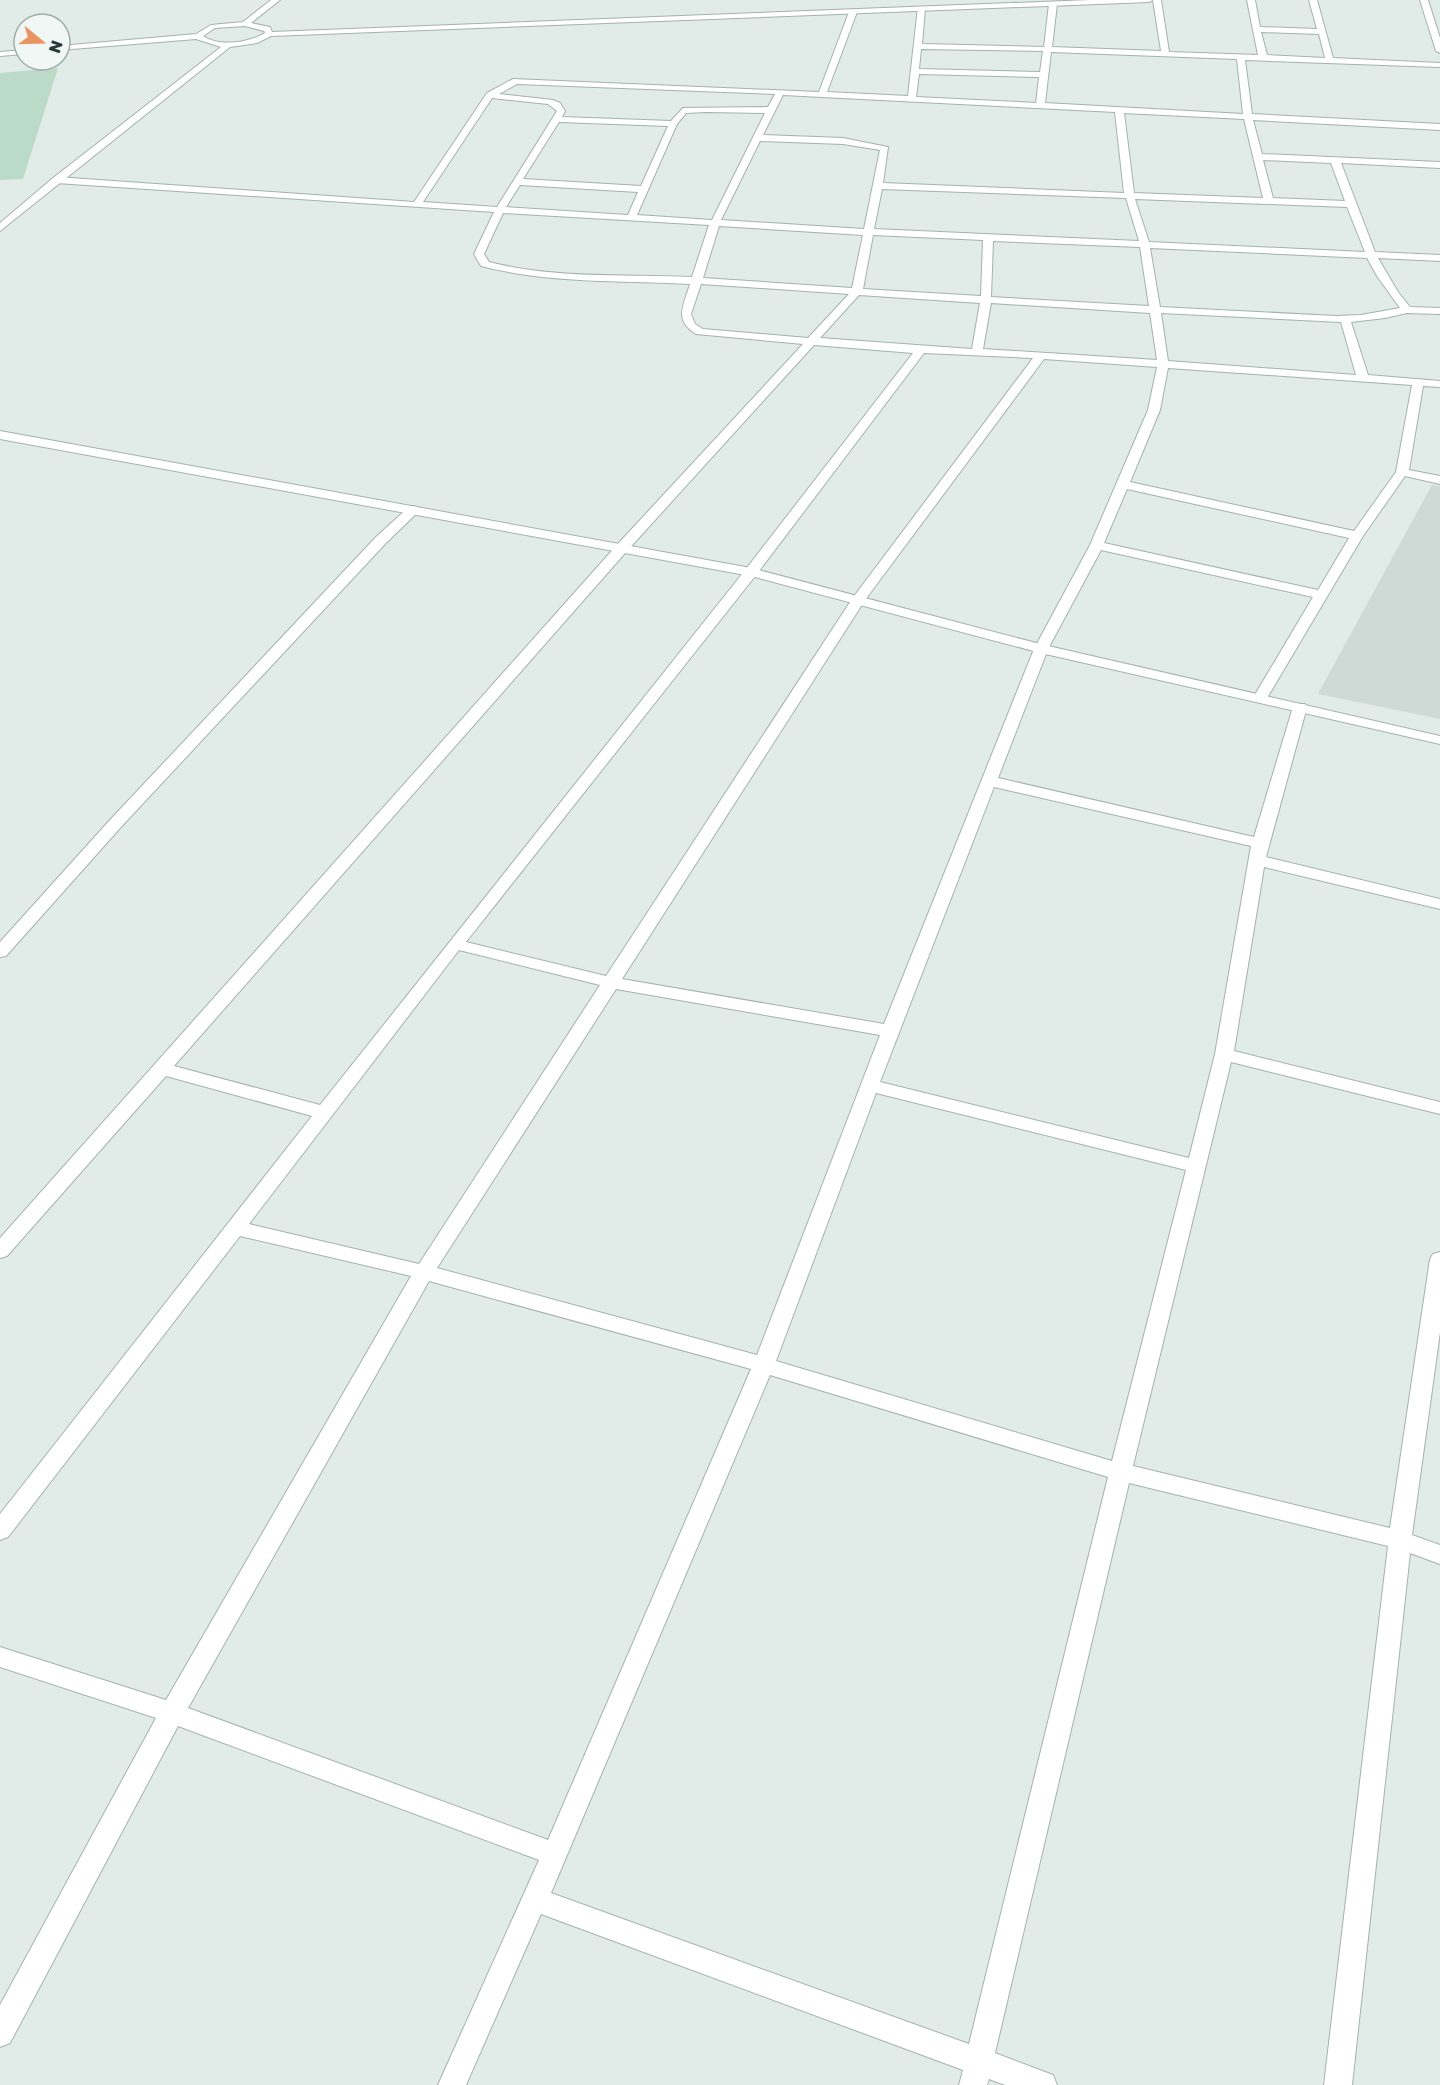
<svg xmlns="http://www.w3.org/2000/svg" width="1440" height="2085" font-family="'Golos Text',sans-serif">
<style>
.built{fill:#cfdad7}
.green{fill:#bbdac8}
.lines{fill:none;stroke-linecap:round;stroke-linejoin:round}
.minor-casing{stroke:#a4b2af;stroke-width:2}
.tertiary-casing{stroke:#a4b2af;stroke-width:2}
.minor{fill:#fff;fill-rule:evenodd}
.tertiary{fill:#fff;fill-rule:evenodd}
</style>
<rect width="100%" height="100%" fill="#e1ebe8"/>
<!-- built -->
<polygon class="built" points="1432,485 1440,486 1440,719 1318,694"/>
<!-- green -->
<polygon class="green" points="58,68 23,179 0,180 0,73"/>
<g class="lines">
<!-- minor casing -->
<g class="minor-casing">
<g id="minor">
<path d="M1153,0H1161L1169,52L1258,55L1247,0H1255L1260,27L1317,29L1309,0H1317L1333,58L1440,63V67L1245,60L1252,114L1440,124V130L1253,120L1262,154L1440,162V168L1341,163L1375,252L1440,255V261L1378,258L1398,292L1410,307L1440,308V314L1407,313L1385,318L1351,322L1368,375L1440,381V387L1423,386L1409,470L1440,476V484L1405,476L1363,536L1267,698L1260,702L1253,698L1313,597L1101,550L1048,649L998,778L1254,837L1293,707L1295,704H1305L1307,707L1266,857L1440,899V909L1264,867L1234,1051L1440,1102V1114L1231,1062L1133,1466L1390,1528L1430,1259L1433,1254L1440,1252V1332L1412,1535L1440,1545V1564L1410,1553L1352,2085H1324L1388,1546L1129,1483L995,2053L1053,2075L1057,2085H1005L989,2079L987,2085H959L963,2070L541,1914L466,2085H438L539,1860L178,1726L10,2043L0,2047V2005L156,1718L0,1667V1647L166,1700L411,1276L240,1236L8,1537L0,1540V1514L312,1116L166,1076L7,1256L0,1258V1238L616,546L803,344L696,334C673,320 684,305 690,284C620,280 551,284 481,266L474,254L494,212L56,183L51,180L56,177L414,202L487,93L513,79L819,92L849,12L853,10L857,12L827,92L908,96L918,7L925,9L922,44L1044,47L1049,4L1053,2L1057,4L1052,47L1161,51ZM1261,32L1319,34L1325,58L1267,55ZM921,49L1043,51L1040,72L919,69ZM1051,52L1237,59L1243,114L1045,103ZM919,74L1039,77L1036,103L916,97ZM517,84L775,94L768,107L683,108L671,121L562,117L565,111L560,103L553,100L499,94ZM783,95L1115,112L1124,193L883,183L888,147L843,138L763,135ZM492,98L548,104L557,111L497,207L423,202ZM706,112L765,113L712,220L637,215L677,124L686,113ZM1124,113L1244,119L1263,198L1134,193ZM559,122L668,126L641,186L523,179ZM760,141L843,144L880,150L864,229L721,220ZM1263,160L1331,163L1345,201L1273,198ZM520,185L638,192L628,215L506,207ZM882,189L1126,198L1139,241L874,229ZM1135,199L1347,207L1365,252L1149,242ZM503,213L709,225L692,277C624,274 556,279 489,262L484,254ZM719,226L863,235L852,288L703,278ZM873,235L983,240L981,296L863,289ZM993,241L1140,247L1149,306L991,297ZM1150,248L1367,258L1377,276L1400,308L1361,315L1336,316L1160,307ZM701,284L849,294L808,338L703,329L695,324L691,314ZM859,295L980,303L972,349L820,338ZM991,303L1150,313L1157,360L983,349ZM1161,313L1341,322L1356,375L1168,361ZM814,345L913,353L746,569L320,1105L174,1066L626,552ZM924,353L1033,358L852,599L606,976L466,942L756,575ZM1044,359L1157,367L1148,410L1090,545L1034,649L884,1024L622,979L865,600ZM1168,368L1412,385L1396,472L1354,531L1130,482L1160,410ZM1127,489L1349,538L1318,590L1104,543ZM994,787L1251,846L1215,1054L1189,1158L880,1082ZM459,950L600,985L419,1264L249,1224ZM616,989L880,1035L757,1355L437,1268ZM876,1093L1186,1170L1112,1461L776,1361ZM429,1281L751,1369L548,1840L188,1708ZM770,1375L1108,1477L969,2044L551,1893Z"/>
<polygon points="1420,0 1428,0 1440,38 1440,53 1436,51"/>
<polygon points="413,506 417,507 419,510 417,513 386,543 121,827 6,956 0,957 0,942 109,821 376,537 409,507"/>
</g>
</g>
<!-- tertiary casing -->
<g class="tertiary-casing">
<g id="tertiary">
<path d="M271,0H280L251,23L270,27L272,32L1090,0H1153L1149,2L271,36L257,43L230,47L0,231V223L53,178L221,47L196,39L60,50V46L196,34L211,25L243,22ZM245,26L264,31L265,33C248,43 219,47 203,36L215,28Z"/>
<polygon points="24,50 24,54 0,56 0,52"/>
<polygon points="0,431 751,568 1044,645 1440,736 1440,744 1041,653 751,576 0,439"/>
</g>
</g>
<!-- minor -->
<use href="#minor" class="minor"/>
<!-- tertiary -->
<use href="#tertiary" class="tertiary"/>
</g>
<!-- north arrow -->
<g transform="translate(42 42) rotate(109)"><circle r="28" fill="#f1f7f5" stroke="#9faba9" stroke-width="1.5"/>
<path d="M0-4.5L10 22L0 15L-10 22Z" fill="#e89462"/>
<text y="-9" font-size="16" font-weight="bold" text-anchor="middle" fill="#233a37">N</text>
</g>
</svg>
